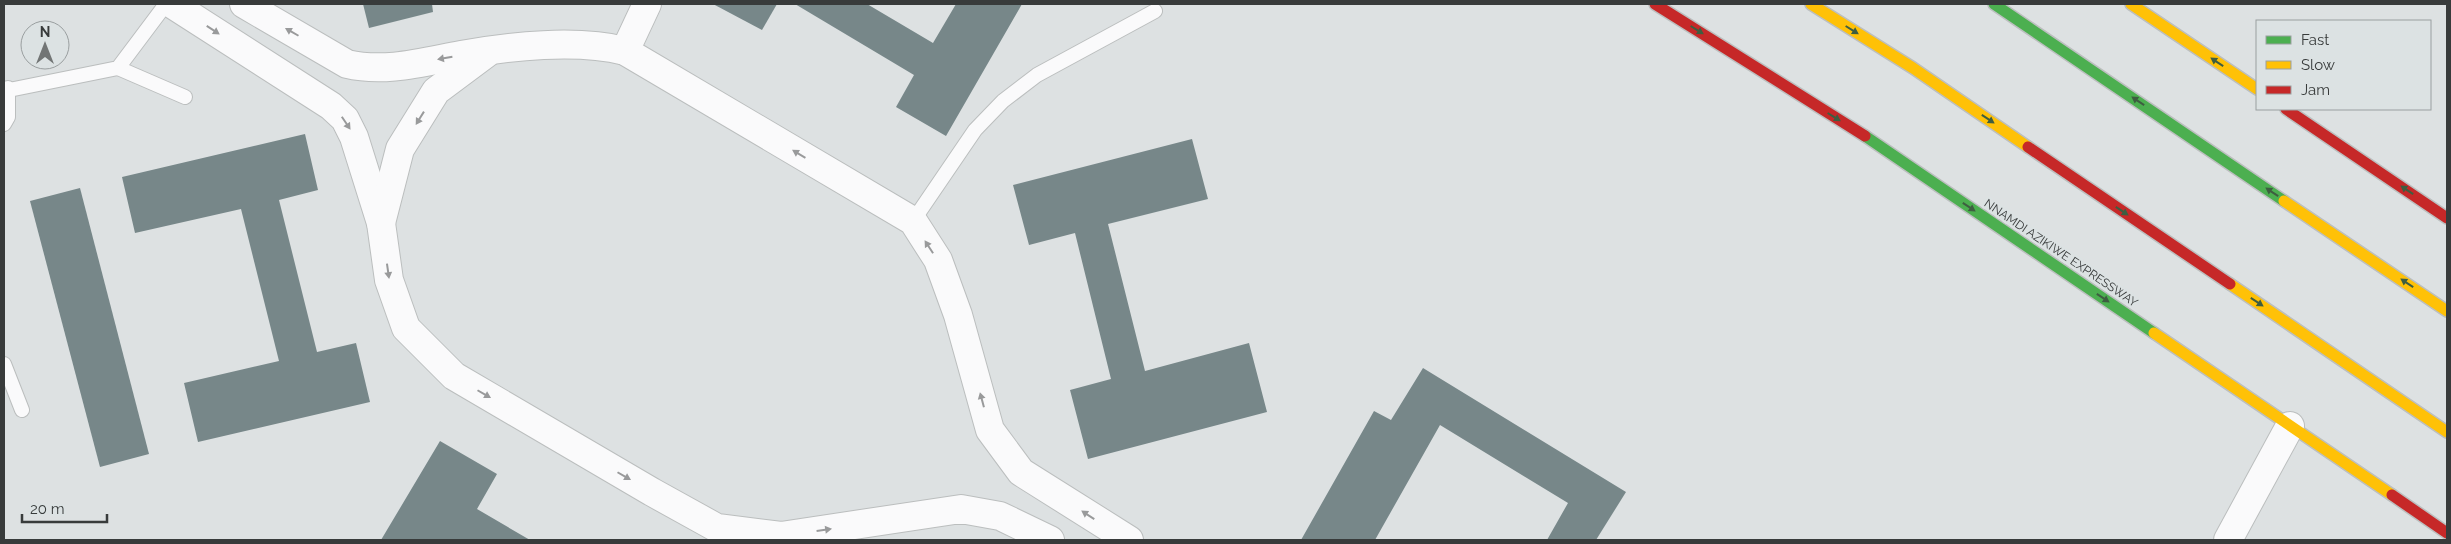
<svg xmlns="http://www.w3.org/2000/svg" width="2451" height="544" font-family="Raleway,sans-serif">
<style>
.building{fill:#778789}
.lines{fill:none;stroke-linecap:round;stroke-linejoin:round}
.lane-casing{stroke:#bbbebe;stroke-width:16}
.street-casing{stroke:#bbbebe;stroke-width:30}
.fast-casing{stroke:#bcbfbf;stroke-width:14}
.slow-casing{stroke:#bcbfbf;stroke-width:14}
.jam-casing{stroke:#bcbfbf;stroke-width:14}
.lane{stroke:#fafafb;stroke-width:14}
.street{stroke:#fafafb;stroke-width:28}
.fast{stroke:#4caf50;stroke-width:11}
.slow{stroke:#ffc107;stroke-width:11}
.jam{stroke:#c62828;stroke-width:11}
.oneway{fill:#999a9b}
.oneway2{fill:#3e5e41}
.labels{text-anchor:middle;stroke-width:5;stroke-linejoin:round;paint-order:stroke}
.street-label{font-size:12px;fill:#383b3b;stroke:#dce2e3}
</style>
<rect width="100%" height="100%" fill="#dde1e2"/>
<!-- building -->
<g class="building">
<polygon points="363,4 432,4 433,12 369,28"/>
<polygon points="713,4 777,4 762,30"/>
<polygon points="795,4 867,4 933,43 956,4 1022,4 946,136 896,107 914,75"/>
<polygon points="305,134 318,190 279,200 317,352 356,343 370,402 198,442 184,383 279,361 241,209 135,233 122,177"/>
<polygon points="1192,139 1208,199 1108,224 1145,371 1249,343 1267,412 1088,459 1070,390 1111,379 1075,233 1029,245 1013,185"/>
<polygon points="80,188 149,454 100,467 30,201"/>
<polygon points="1423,368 1626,492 1596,540 1547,540 1568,503 1440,425 1375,540 1301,540 1374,411 1391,420"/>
<polygon points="440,441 497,474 477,509 530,540 381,540"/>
</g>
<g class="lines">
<!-- lane casing -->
<g class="lane-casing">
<g id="lane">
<polyline points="118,68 185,97"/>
<polyline points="4,91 118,68 166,4"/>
<polyline points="4,124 8,117 8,88"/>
<polyline points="913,221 975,130 1003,101 1037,75 1155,11"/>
<polyline points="4,364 22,410"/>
</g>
</g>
<!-- street casing -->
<g class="street-casing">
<g id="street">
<polyline points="172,4 331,106 345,119 354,137 381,223 389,280 406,328 454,376 652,492 717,528 781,536 961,509 1000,516 1050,540"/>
<path d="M244,4L347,64C385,73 423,62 461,55C510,46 577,39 625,51L913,221L938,260L958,315L990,430L1021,472L1129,540"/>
<polyline points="625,51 647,4"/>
<polyline points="381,223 400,149 436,91 487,53"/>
<polyline points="2228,540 2290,426"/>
</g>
</g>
<!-- fast casing -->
<g class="fast-casing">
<g id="fast">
<polyline points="1994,4 2284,201"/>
<polyline points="1865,136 2154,333"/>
</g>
</g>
<!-- slow casing -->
<g class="slow-casing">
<g id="slow">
<polyline points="1811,4 1913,68 2028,147"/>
<polyline points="2131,4 2257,89"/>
<polyline points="2284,201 2447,311"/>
<polyline points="2230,284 2447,432"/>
<polyline points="2154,333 2392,495"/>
</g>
</g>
<!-- jam casing -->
<g class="jam-casing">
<g id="jam">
<polyline points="1655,4 1865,136"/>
<polyline points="2286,109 2447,218"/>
<polyline points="2028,147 2230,284"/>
<polyline points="2392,495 2447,533"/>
</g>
</g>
<!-- lane -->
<use href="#lane" class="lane"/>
<!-- street -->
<use href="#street" class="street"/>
<!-- fast -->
<use href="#fast" class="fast"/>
<!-- slow -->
<use href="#slow" class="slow"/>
<!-- jam -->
<use href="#jam" class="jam"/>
</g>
<!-- one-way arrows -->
<defs><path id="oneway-solid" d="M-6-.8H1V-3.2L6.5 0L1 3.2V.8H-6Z" transform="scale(1.25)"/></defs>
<g class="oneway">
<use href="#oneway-solid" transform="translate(213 30) rotate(33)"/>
<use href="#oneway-solid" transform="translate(292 32) rotate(-150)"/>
<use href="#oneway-solid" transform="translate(445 58) rotate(170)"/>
<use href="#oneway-solid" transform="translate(420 118) rotate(122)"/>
<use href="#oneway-solid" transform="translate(346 123) rotate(56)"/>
<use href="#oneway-solid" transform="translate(799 154) rotate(-149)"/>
<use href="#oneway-solid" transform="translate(929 247) rotate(-123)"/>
<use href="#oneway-solid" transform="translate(388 271) rotate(82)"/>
<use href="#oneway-solid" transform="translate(484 394) rotate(30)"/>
<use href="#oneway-solid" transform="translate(982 400) rotate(-105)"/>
<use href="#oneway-solid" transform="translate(624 476) rotate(30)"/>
<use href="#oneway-solid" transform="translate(1088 515) rotate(-147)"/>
<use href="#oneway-solid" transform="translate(824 530) rotate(-8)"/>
</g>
<g class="oneway2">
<use href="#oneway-solid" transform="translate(1697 30) rotate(32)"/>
<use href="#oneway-solid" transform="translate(1852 30) rotate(32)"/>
<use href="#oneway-solid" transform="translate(2217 62) rotate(-146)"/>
<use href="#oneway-solid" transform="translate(2138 101) rotate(-146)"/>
<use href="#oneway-solid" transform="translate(1834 117) rotate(32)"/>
<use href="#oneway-solid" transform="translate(1988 119) rotate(34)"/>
<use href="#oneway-solid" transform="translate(2407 190) rotate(-146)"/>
<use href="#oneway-solid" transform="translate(2272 192) rotate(-146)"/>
<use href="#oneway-solid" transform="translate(1969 207) rotate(34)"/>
<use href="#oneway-solid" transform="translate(2122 211) rotate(34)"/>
<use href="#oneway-solid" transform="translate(2407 283) rotate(-146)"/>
<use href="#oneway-solid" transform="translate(2103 298) rotate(34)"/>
<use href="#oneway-solid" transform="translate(2257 302) rotate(34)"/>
</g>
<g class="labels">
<!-- street labels -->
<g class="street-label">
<text transform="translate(2061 253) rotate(34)" y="4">NNAMDI AZIKIWE EXPRESSWAY</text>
</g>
</g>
<!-- border -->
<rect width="2451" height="544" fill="none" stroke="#383b3b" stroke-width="10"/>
<!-- legend -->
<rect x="2256" y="20" width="175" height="90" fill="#dce2e3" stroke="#9a9fa0"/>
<rect x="2266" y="36" width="25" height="8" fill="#4caf50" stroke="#9a9fa0"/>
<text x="2301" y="45" font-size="15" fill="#383b3b">Fast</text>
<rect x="2266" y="61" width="25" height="8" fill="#ffc107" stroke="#9a9fa0"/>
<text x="2301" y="70" font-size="15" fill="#383b3b">Slow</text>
<rect x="2266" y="86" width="25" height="8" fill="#c62828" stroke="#9a9fa0"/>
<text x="2301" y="95" font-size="15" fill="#383b3b">Jam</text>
<!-- north arrow -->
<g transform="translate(45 45)"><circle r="24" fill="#dce2e3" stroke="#9a9fa0"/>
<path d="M0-4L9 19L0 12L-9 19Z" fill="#727575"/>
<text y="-8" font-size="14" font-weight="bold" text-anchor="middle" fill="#383b3b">N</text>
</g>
<!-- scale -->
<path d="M22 514v8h85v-8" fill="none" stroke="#383b3b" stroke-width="2.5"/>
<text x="30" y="514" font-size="15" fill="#383b3b" stroke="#dce2e3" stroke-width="4" paint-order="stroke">20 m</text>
</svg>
